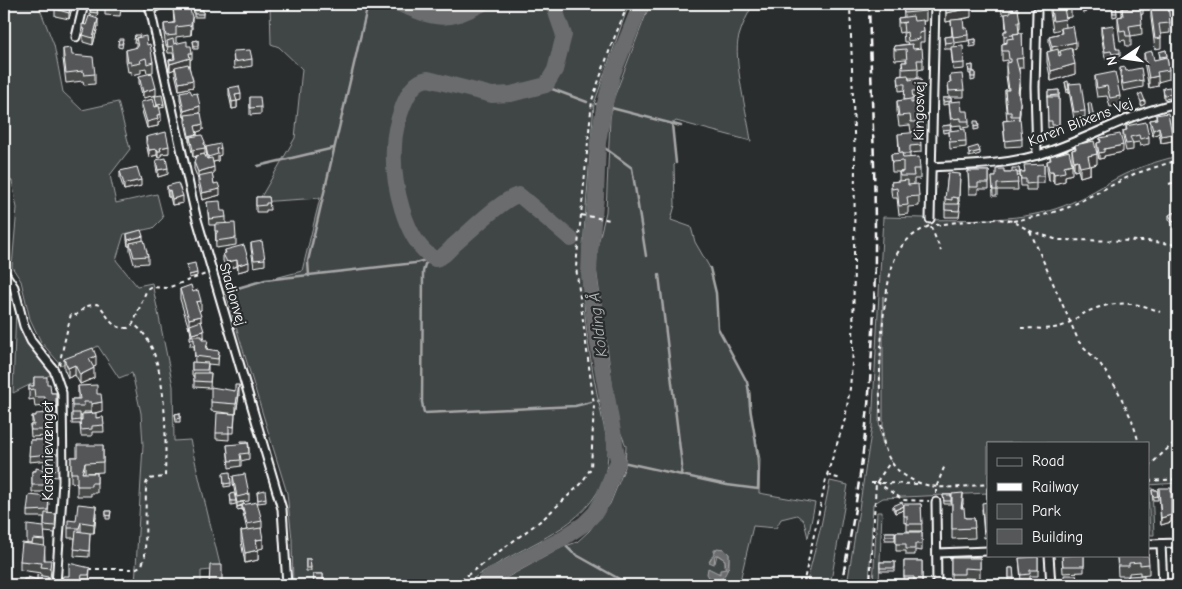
<svg xmlns="http://www.w3.org/2000/svg" width="1182" height="589" font-family="'Comic Neue',sans-serif">
<style>
.green{fill:#414445;stroke:#a0a2a2;fill-rule:evenodd}
.water{fill:#6a6c6d;stroke:#a6a7a7}
.lines{fill:none;stroke-linecap:round;stroke-linejoin:round}
.stream{stroke:#a6a7a7;stroke-width:2.5}
.river{stroke:#6a6c6d;stroke-width:16}
.street-casing{stroke:#fff;stroke-width:11}
.path{stroke:#fff;stroke-width:2;stroke-dasharray:4 4;stroke-linecap:butt}
.street{stroke:#2a2d2e;stroke-width:7}
.rail{stroke:#fff;stroke-width:2.5;stroke-dasharray:8 4;stroke-linecap:butt}
.wall{fill:#494b4c;stroke:#fff;fill-rule:evenodd}
.shaded-wall{fill:#3c3d3e;stroke:#fff}
.building{fill:#555758;stroke:#fff}
.labels{text-anchor:middle;stroke-width:4.5;stroke-linejoin:round;paint-order:stroke}
.street-label{font-size:15px;fill:#fff;stroke:#2a2d2e}
.water-label{font-size:16px;font-style:italic;fill:#b4b6b6;stroke:#2a2d2e}
</style>
<rect width="100%" height="100%" fill="#2a2d2e"/>
<filter id="ink" filterUnits="userSpaceOnUse"><feTurbulence type="fractalNoise" baseFrequency=".02" numOctaves="2"/><feDisplacementMap in="SourceGraphic" scale="10" xChannelSelector="R" yChannelSelector="G"/><feConvolveMatrix kernelMatrix="1 2 1 2 8 2 1 2 1" color-interpolation-filters="sRGB"/></filter>
<g filter="url(#ink)">
<!-- green -->
<g class="green">
<polygon points="4,4 38,4 54,45 63,92 82,110 118,102 130,149 110,175 116,203 157,194 163,218 153,228 124,234 116,260 137,286 152,283 173,386 174,441 190,440 221,569 201,571 201,585 135,585 143,445 141,413 132,373 119,378 98,346 61,365 41,342 30,319 21,281 12,267 17,208 12,181 4,176"/>
<path d="M270,4H629L594,104L583,247C580,313 593,379 608,444C611,515 550,533 499,563C489,569 474,575 468,585H293L292,539L287,493L225,291L302,271L320,198L258,202L295,138L302,69L279,47L271,44Z"/>
<path d="M650,4H753C748,14 742,25 739,36C732,57 748,117 751,141L676,121L672,124L676,163L674,165L675,205L671,220L691,227L695,242L710,268L716,293L718,328L747,382L750,392L751,415L760,459L759,493L815,503L808,538L804,521L797,515L781,519L776,528L753,526L739,585H493L563,547L577,542L589,531L610,504L625,467L626,446L620,431L614,397L596,268L598,244L606,212L610,119L613,100ZM724,549L729,554V567L712,582L717,573H721L720,571L725,570V560L717,555L715,563L714,550Z"/>
<path d="M1178,156V483L1148,485V443H988V493L883,498L873,504L869,585H847L872,427L883,217L924,218L925,220C967,219 1015,222 1055,209C1077,202 1097,189 1117,178C1136,168 1157,161 1178,156ZM883,296V447L879,421Z"/>
<polygon points="16,305 29,343 52,374 13,393"/>
<polygon points="830,481 848,485 832,575 829,585 806,585 821,526"/>
<polygon points="1152,488 1154,535 1150,535 1148,489"/>
<polygon points="877,512 882,512 879,585 873,585"/>
</g>
<!-- water -->
<path class="water" d="M717,548L724,549L729,554C729,566 728,580 712,582L707,574L708,568L720,574V570L726,569L725,560L718,555H715L714,564L709,562Z"/>
<g class="lines">
<!-- stream -->
<g class="stream">
<polyline points="544,86 587,102"/>
<polyline points="596,104 681,126"/>
<polyline points="672,124 676,163"/>
<polyline points="598,143 632,168 646,256"/>
<polyline points="258,166 334,148"/>
<polyline points="435,259 425,264 423,272 422,402 424,413 575,406 591,402"/>
<polyline points="659,275 682,466 681,474"/>
<polyline points="309,276 308,261 368,4"/>
<polyline points="231,290 265,280 415,263 432,258"/>
<polyline points="598,401 606,399"/>
<path d="M618,461L727,485L758,489C760,460 756,443 751,414C749,403 750,393 747,382L718,328L716,293L710,268"/>
<polyline points="560,540 573,553 630,585"/>
</g>
<!-- river -->
<g class="river">
<path d="M399,4C436,19 445,23 482,4"/>
<path d="M553,4L564,35L555,70L546,85L511,94L492,95L428,79C414,81 408,94 403,106C398,119 394,133 394,147C392,180 404,242 435,259C443,258 448,251 454,245C467,234 504,197 519,195L571,239"/>
<polyline points="481,585 490,577 560,540 584,524 595,513 602,501 618,461 596,332 589,274 590,251 596,197 598,143 604,107 613,73 641,4"/>
</g>
<!-- street casing -->
<g class="street-casing">
<g id="street">
<polyline points="149,4 196,216 282,509 287,585"/>
<polyline points="150,10 161,4"/>
<polyline points="76,37 84,4"/>
<polyline points="1037,155 1035,87 1037,12"/>
<path d="M931,167C967,165 1004,165 1038,155C1086,141 1129,113 1178,103"/>
<polyline points="930,219 935,4"/>
<polyline points="4,272 14,287 24,326 31,341 54,370 62,393 63,481 56,585"/>
<polyline points="936,502 937,585"/>
<polyline points="1148,544 1178,543"/>
<polyline points="1161,544 1163,585"/>
<polyline points="937,553 988,551"/>
<polyline points="1049,555 1051,585"/>
</g>
</g>
<!-- path -->
<g class="path">
<polyline points="1169,184 1178,181"/>
<polyline points="581,215 610,220"/>
<polyline points="1013,221 1044,215 1067,208 1134,174 1178,160"/>
<polyline points="936,225 973,220 998,219 1013,221 1030,231 1058,240 1148,241 1178,245"/>
<path d="M929,226C914,233 903,241 896,256C880,290 875,412 885,448C888,459 895,469 904,475C930,493 959,487 988,484"/>
<polyline points="931,227 941,251"/>
<polyline points="1030,231 1079,342 1101,365 1117,389 1132,420 1139,443"/>
<path d="M1021,328C1033,328 1048,330 1059,327C1068,325 1075,318 1083,314C1107,301 1135,300 1160,312"/>
<path d="M59,365L71,314L76,315L87,306L97,304C109,312 107,329 128,328L133,324L147,289L150,287L167,288L206,274"/>
<polyline points="1148,467 1178,439"/>
<polyline points="827,475 841,479"/>
<polyline points="1148,481 1178,479"/>
<polyline points="877,482 903,500 929,501"/>
<polyline points="871,483 876,483"/>
<polyline points="881,483 918,484"/>
<polyline points="936,494 936,488 945,465"/>
<path d="M88,569H135L142,565L145,556L146,484L148,479L165,477C166,439 169,346 133,324"/>
<polyline points="454,585 543,519 581,484 591,468 594,405 576,267 592,100 611,46 628,4"/>
<polyline points="803,585 827,475 845,419 850,388 853,351 855,164 850,4"/>
<polyline points="870,585 876,483 891,461"/>
</g>
<!-- street -->
<use href="#street" class="street"/>
<!-- rail -->
<path class="rail" d="M841,585C857,507 868,428 872,349C879,234 872,119 869,4"/>
</g>
<!-- wall -->
<g class="wall">
<polygon points="73,4 69,19 55,16 55,9"/>
<polygon points="170,4 178,4 178,6 170,5"/>
<polygon points="884,4 896,4 896,7 884,8"/>
<polygon points="904,4 925,4 926,11 926,21 923,21 924,32 924,42 920,42 920,48 923,60 923,69 918,70 918,78 909,78 909,80 922,90 922,97 913,98 913,103 921,114 921,124 917,124 917,131 911,132 910,125 899,126 897,111 897,101 904,100 905,90 899,91 898,76 902,75 902,62 906,62 906,59 895,60 894,55 894,46 908,44 907,42 904,42 903,32 899,33 898,28 898,18 904,17 903,5 904,5"/>
<polygon points="950,4 971,17 960,20 968,35 968,41 954,43 954,47 964,63 964,69 953,70 951,49 945,49 944,37 952,36 951,21 946,22 946,7 950,7"/>
<polygon points="1001,4 1019,4 1017,4 1017,9 1020,22 1020,29 1019,29 1019,33 1022,33 1023,68 1019,68 1020,84 1019,96 1020,112 1019,119 1022,139 1022,146 1005,147 1003,121 1007,120 1005,100 1005,90 1008,90 1006,76 1006,66 1008,63 1008,60 1002,61 1002,44 1007,43 1007,42 1004,43 1004,31 1006,31 1005,14 1002,14"/>
<polygon points="1046,4 1086,4 1086,12 1083,13 1082,7 1071,9 1071,17 1065,18 1066,27 1076,48 1072,49 1075,74 1051,81 1047,62 1047,52 1051,51 1049,42 1049,36 1061,33 1061,29 1053,31 1050,12 1050,5 1047,6"/>
<polygon points="1099,4 1111,4 1111,6 1099,7"/>
<polygon points="1127,4 1143,4 1143,14 1141,15 1142,34 1131,36 1131,46 1126,46 1125,40 1120,41 1118,27 1118,17 1122,16 1122,8 1127,8"/>
<polygon points="1154,4 1168,4 1170,23 1170,33 1161,34 1161,48 1155,49 1151,18 1151,9 1154,8"/>
<polygon points="1112,7 1117,13 1117,16 1113,17"/>
<polygon points="105,8 121,8 120,16 105,15"/>
<polygon points="173,8 192,27 191,35 176,37 176,43 187,46 192,53 192,59 190,60 190,65 189,65 193,87 179,90 175,73 175,69 170,71 169,60 174,59 173,53 168,53 167,46 166,46 164,34 164,24 174,23"/>
<rect x="194" y="10" width="9" height="7"/>
<polygon points="90,12 98,12 97,17 90,15"/>
<polygon points="86,25 98,26 93,45 83,42 83,35 82,34 82,28"/>
<polygon points="1101,27 1120,53 1120,60 1112,61 1111,57 1105,58 1101,34"/>
<polygon points="135,35 139,37 147,45 153,62 153,72 147,73 146,68 141,69 141,73 131,75 131,71 128,72 126,60 126,50 136,48 136,43 134,43"/>
<polygon points="976,39 976,46 970,47 969,40"/>
<polygon points="198,40 198,49 194,49 193,41"/>
<polygon points="123,42 122,48 118,47 118,44"/>
<polygon points="63,49 95,74 95,84 84,85 83,81 66,83 63,59"/>
<polygon points="1166,50 1169,70 1169,79 1158,82 1158,86 1149,88 1144,62 1144,53 1154,60 1160,59 1159,52"/>
<polygon points="233,51 252,59 252,66 234,69"/>
<polygon points="1178,55 1175,74 1173,62 1173,56"/>
<polygon points="973,65 973,72 975,72 975,80 971,81 971,74 969,74 968,66"/>
<polygon points="1120,68 1143,80 1143,87 1123,91 1120,75"/>
<polygon points="950,75 964,90 964,97 949,97 948,83 950,82"/>
<polygon points="139,76 156,95 143,98 139,83"/>
<polygon points="1095,76 1120,96 1120,105 1110,107 1107,96 1097,97 1095,85"/>
<polygon points="1065,82 1069,89 1069,93 1067,93"/>
<polygon points="1069,84 1085,111 1085,117 1074,119 1069,91"/>
<polygon points="229,88 241,100 237,101 237,108 232,109 229,95"/>
<polygon points="1163,88 1171,94 1171,98 1164,99"/>
<polygon points="1059,90 1059,131 1052,131 1052,127 1048,128 1047,97 1048,97 1048,91"/>
<polygon points="180,92 192,94 200,113 203,130 197,132 197,136 205,149 204,154 207,159 206,147 221,155 218,156 218,161 213,162 214,174 212,174 214,184 220,195 202,200 198,183 198,179 194,169 194,162 203,154 193,157 185,122 185,117 184,117 180,99"/>
<polygon points="155,96 164,107 159,108 161,121 158,122 158,126 147,128 141,108 141,102 155,107 157,106"/>
<polygon points="250,97 261,107 261,114 250,115"/>
<polygon points="943,98 951,98 951,102 962,111 969,121 969,127 961,128 961,125 951,126 949,104 943,105"/>
<polygon points="1088,103 1094,119 1094,122 1090,123"/>
<polygon points="1156,115 1172,141 1161,143 1159,133 1153,136 1150,127 1150,120 1156,119"/>
<polygon points="978,121 979,129 974,130 974,125"/>
<polygon points="950,125 951,130 966,141 966,147 950,149 949,132 943,133 942,126"/>
<polygon points="1126,126 1149,137 1149,144 1140,146 1139,142 1133,143 1133,150 1126,151 1123,137 1123,131 1126,130"/>
<polygon points="898,134 921,145 921,152 910,153 910,158 920,169 920,179 914,179 914,185 919,196 919,206 908,207 908,214 899,215 897,198 892,198 891,191 891,182 899,181 899,172 903,172 892,172 891,154 899,154"/>
<polygon points="146,137 169,153 161,154 161,157 158,158 157,155 149,157 146,143"/>
<polygon points="1100,138 1123,152 1104,156 1104,158 1099,159 1097,150 1097,143 1100,143"/>
<polygon points="1075,145 1097,164 1090,166 1090,174 1080,177 1078,170 1074,171 1072,160 1072,150 1075,149"/>
<polygon points="1050,156 1072,174 1065,176 1065,181 1054,184 1053,180 1049,181 1047,170 1047,161 1050,160"/>
<polygon points="156,160 168,174 158,177 156,167"/>
<polygon points="1044,164 1044,183 1036,183 1036,190 1026,190 1026,186 1021,186 1020,172 1024,172"/>
<polygon points="1019,168 1020,176 1017,176 1018,190 997,190 997,196 993,196 992,177 996,177 1004,172 1012,172"/>
<polygon points="120,171 141,186 124,190 120,178"/>
<polygon points="968,171 989,171 989,189 978,189 978,194 969,194"/>
<polygon points="948,173 959,201 958,204 960,211 959,217 945,217 945,199"/>
<polygon points="167,186 183,203 172,205 170,197 168,197 167,192"/>
<polygon points="256,197 269,197 270,210 266,210 266,212 256,212"/>
<polygon points="207,202 221,211 226,217 226,223 236,238 236,245 216,248 215,225 209,225"/>
<polygon points="1169,215 1178,218 1178,234 1173,227 1173,224 1169,219"/>
<polygon points="127,234 143,240 148,256 148,263 134,264 130,250 130,246 128,246 127,240"/>
<polygon points="251,243 265,259 265,265 254,267 251,249"/>
<polygon points="225,250 249,269 238,272 237,266 227,269 223,261 223,254 225,254"/>
<polygon points="180,289 193,292 201,310 199,311 204,337 202,338 202,340 208,347 207,350 219,351 218,365 208,364 208,373 211,373 210,388 194,387 194,376 192,376 192,362 195,363 194,346 190,346 191,336 190,329 189,329 180,299"/>
<polygon points="64,359 96,366 93,367 94,378 80,384 75,375 68,378 64,369"/>
<polygon points="34,377 47,384 51,393 56,393 56,421 49,420 47,436 31,437 30,425 32,425 32,416 36,416 45,413 45,406 35,407 34,399 29,400 29,386 34,386"/>
<path d="M78,386L97,394L102,411L94,413L96,418L103,417L104,432H92V436H81L80,424H72V399H78ZM84,412H91V413L84,414ZM82,415V420H80V416Z"/>
<polygon points="235,391 239,395 236,414 211,411 211,402"/>
<polygon points="180,413 180,422 176,422 175,414"/>
<polygon points="235,414 234,433 229,433 229,440 216,439 216,433"/>
<polygon points="30,440 50,440 50,460 29,462"/>
<polygon points="103,445 103,472 88,473 97,473 97,493 91,493 91,496 77,496 77,483 71,482 71,457 77,457"/>
<polygon points="227,445 249,446 249,459 241,461 241,466 229,468"/>
<polygon points="58,454 58,477 49,476 46,492 32,492 32,471 44,470 44,463 51,463"/>
<polygon points="223,473 231,483 231,486 224,487"/>
<polygon points="233,476 249,494 249,501 240,502 244,504 262,521 262,528 261,528 263,548 258,549 258,560 245,563 241,541 241,531 247,530 242,509 237,510 237,503 233,483"/>
<polygon points="987,488 988,488 988,537 984,538 982,509 987,502"/>
<polygon points="1159,488 1171,522 1161,525 1159,495"/>
<polygon points="1152,490 1157,490 1158,500 1153,500"/>
<polygon points="257,492 266,498 266,502 258,503"/>
<polygon points="230,494 236,501 236,504 231,505"/>
<polygon points="952,494 963,503 962,508 965,518 974,518 975,538 952,539"/>
<polygon points="943,495 951,495 951,504 944,504"/>
<polygon points="49,503 48,513 56,520 55,533 44,532 45,560 51,570 50,578 48,578 48,585 40,585 37,580 41,576 41,573 20,570 20,561 27,544 44,527 44,517 27,517 27,511"/>
<polygon points="921,504 922,531 907,531 907,522 904,523 904,510 895,513 893,509 893,506"/>
<polygon points="106,511 111,511 110,519 106,519"/>
<polygon points="96,516 94,533 90,533 89,557 74,556 75,538 68,538 68,528 76,521"/>
<rect x="885" y="532" width="10" height="8"/>
<polygon points="896,532 922,532 922,551 915,550 915,555 906,555 906,551 896,551"/>
<polygon points="1084,555 1084,572 1063,573 1062,556"/>
<polygon points="1038,557 1038,576 1030,576 1030,581 1025,581 1025,584 1017,585 1021,581 1019,558"/>
<polygon points="1117,557 1149,564 1149,574 1140,575 1140,572 1129,573 1129,576 1118,576"/>
<polygon points="951,558 980,558 980,579 964,578 964,584 951,584"/>
<polygon points="306,559 310,559 311,571 306,571"/>
<polygon points="904,561 922,561 922,585 914,585 914,584 904,584"/>
<rect x="880" y="562" width="15" height="9"/>
<polygon points="90,568 89,585 82,584 82,585 61,585 69,576"/>
<polygon points="1009,568 1013,568 1014,581 1009,581"/>
<polygon points="313,574 323,574 323,585 314,585"/>
<polygon points="1128,576 1144,579 1149,585 1128,585"/>
</g>
<!-- shaded-wall -->
<g class="shaded-wall">
<polygon points="71,4 73,4 69,19 69,13"/>
<polygon points="1070,4 1082,4 1082,7 1071,9"/>
<polygon points="971,8 971,17 946,22 946,13"/>
<polygon points="192,17 192,27 191,35 191,25"/>
<polygon points="98,19 98,26 93,45 93,38"/>
<polygon points="1076,42 1076,48 1052,54 1052,47"/>
<polygon points="190,58 190,65 175,69 175,67 175,69 170,71 170,64"/>
<polygon points="1075,64 1075,74 1051,81 1051,71"/>
<polygon points="1178,66 1178,73 1175,74 1175,67"/>
<polygon points="1020,75 1020,84 1018,103 1018,93"/>
<polygon points="1158,76 1158,86 1149,88 1149,78"/>
<polygon points="193,80 193,87 179,90 179,83"/>
<polygon points="156,88 156,95 143,98 143,92"/>
<polygon points="241,94 241,100 237,101 237,108 232,109 232,102 235,95"/>
<polygon points="1145,101 1145,104 1141,106 1141,102"/>
<polygon points="1020,102 1020,112 1019,125 1019,116"/>
<polygon points="164,104 164,107 157,109 157,105"/>
<polygon points="200,106 200,113 184,117 184,111"/>
<polygon points="161,114 161,121 158,122 158,126 147,128 147,122 157,115"/>
<polygon points="203,124 203,130 195,133 195,126"/>
<polygon points="1159,127 1159,133 1153,136 1153,130"/>
<polygon points="197,134 197,140 190,137 190,142 189,142 189,136"/>
<polygon points="1172,134 1172,141 1161,143 1161,136"/>
<polygon points="205,142 205,154 193,157 193,150 204,143"/>
<polygon points="1123,145 1123,152 1104,156 1104,158 1099,159 1099,153 1104,149"/>
<polygon points="169,146 169,153 161,154 161,157 158,158 158,151 160,148"/>
<polygon points="221,148 221,155 218,156 218,161 208,163 208,157 217,149"/>
<polygon points="157,149 157,155 149,157 149,150"/>
<polygon points="980,151 980,154 969,157 969,154"/>
<polygon points="1097,154 1097,164 1090,166 1090,174 1080,177 1080,167 1088,156"/>
<polygon points="1078,160 1078,170 1074,171 1074,161"/>
<polygon points="1072,164 1072,174 1065,176 1065,181 1054,184 1054,174 1064,166"/>
<polygon points="214,167 214,174 199,179 198,176 198,179 198,172"/>
<polygon points="168,168 168,174 158,177 158,170"/>
<polygon points="1049,171 1053,171 1053,180 1049,181"/>
<polygon points="960,174 959,201 958,204 958,198"/>
<polygon points="141,180 141,186 124,190 124,184"/>
<polygon points="220,189 220,195 202,200 202,193"/>
<polygon points="170,190 170,197 168,197 168,191"/>
<polygon points="183,196 183,203 172,205 172,199"/>
<polygon points="143,236 143,242 130,243 130,246 128,246 128,240"/>
<polygon points="237,260 237,266 227,269 227,262"/>
<polygon points="249,262 249,269 238,272 238,265"/>
<polygon points="197,273 197,276 189,278 189,275"/>
<polygon points="201,301 201,310 196,312 196,302"/>
<polygon points="201,316 201,325 190,325 189,329 189,319"/>
<polygon points="204,331 204,337 194,340 194,339 192,339 192,334"/>
<polygon points="96,356 96,366 89,369 89,359"/>
<polygon points="75,365 75,375 68,378 68,368"/>
<polygon points="94,368 94,378 80,384 80,375"/>
<polygon points="239,385 239,395 236,414 236,404"/>
<polygon points="102,402 102,411 91,414 91,404"/>
<polygon points="85,463 85,473 82,473"/>
<polygon points="49,471 49,478 46,492 46,485"/>
<polygon points="963,493 963,503 961,518 961,508"/>
<polygon points="96,506 96,516 94,533 94,524"/>
<polygon points="242,506 242,509 237,510 237,507"/>
<polygon points="904,506 904,510 895,513 895,510"/>
<polygon points="1171,515 1171,522 1161,525 1161,518"/>
<polygon points="81,522 81,532 79,538 79,528"/>
<polygon points="263,539 263,548 256,550 256,540"/>
<polygon points="258,550 258,560 245,563 245,553"/>
</g>
<!-- building -->
<g class="building">
<polygon points="56,4 71,4 69,13 55,9"/>
<polygon points="105,4 121,4 120,9 105,8"/>
<polygon points="908,4 925,4 926,11 904,13 903,5"/>
<polygon points="950,4 971,4 971,8 946,13 946,7 951,7"/>
<rect x="1002" y="4" width="15" height="1"/>
<polygon points="1050,4 1071,4 1071,7 1064,8 1066,19 1053,21"/>
<polygon points="1112,4 1116,4 1117,13 1113,13"/>
<polygon points="1127,4 1143,4 1143,5 1140,5 1142,24 1129,26 1131,36 1126,36 1125,30 1120,31 1118,17 1123,16 1122,8 1128,8"/>
<polygon points="1154,4 1168,4 1170,23 1159,24 1161,38 1155,39 1151,9 1155,8"/>
<polygon points="189,6 192,17 191,25 176,27 176,35 166,36 164,24 175,23 173,8"/>
<polygon points="91,7 98,8 97,13 90,12"/>
<polygon points="1018,9 1020,22 1018,22 1019,33 1013,34 1013,35 1004,36 1004,31 1007,31 1005,14 1010,13 1010,10"/>
<rect x="194" y="10" width="9" height="4"/>
<polygon points="89,16 98,19 93,38 83,35 85,29 82,28 82,24 86,25"/>
<polygon points="913,16 914,21 923,20 924,32 919,33 920,39 908,41 907,32 904,33 903,23 906,22 899,23 898,18"/>
<polygon points="963,19 964,28 967,28 968,35 953,37 951,20"/>
<polygon points="1113,25 1116,49 1120,49 1120,53 1112,54 1111,51 1105,52 1101,27"/>
<polygon points="1073,26 1076,42 1052,47 1049,36 1062,33 1061,28"/>
<polygon points="1022,33 1023,58 1016,59 1020,75 1018,93 1020,102 1019,116 1011,116 1011,112 1007,112 1005,90 1009,90 1006,66 1006,63 1011,62 1011,59 1009,59 1008,51 1002,51 1002,44 1007,43 1007,39 1014,38 1013,34"/>
<polygon points="135,35 140,35 139,37 136,38 137,40 134,40"/>
<polygon points="146,36 147,45 150,44 153,62 147,64 146,58 140,60 141,63 131,65 131,62 128,62 126,50 138,47 136,38"/>
<polygon points="953,36 954,42 945,43 944,37"/>
<polygon points="119,39 123,39 122,44 118,44"/>
<polygon points="173,39 174,44 187,41 187,46 191,46 192,53 189,53 190,58 170,64 169,60 175,59 173,46 168,47 167,41"/>
<polygon points="976,39 976,43 970,44 969,40"/>
<polygon points="198,40 198,46 194,46 193,41"/>
<polygon points="912,44 913,49 922,48 923,60 917,60 918,68 903,69 902,62 907,62 906,49 895,50 894,46"/>
<polygon points="963,46 964,63 953,64 951,47"/>
<polygon points="71,48 72,55 93,57 95,74 84,75 83,71 66,73 63,49"/>
<polygon points="1071,48 1075,64 1051,71 1047,52 1058,49 1059,56 1061,55 1060,51"/>
<polygon points="250,50 252,59 234,62 233,51"/>
<polygon points="1166,50 1167,56 1160,57 1159,52"/>
<polygon points="1152,51 1154,60 1167,57 1169,70 1157,72 1158,76 1149,78 1144,53"/>
<polygon points="1178,55 1178,66 1175,67 1173,56"/>
<polygon points="188,64 193,80 179,83 175,67"/>
<polygon points="973,65 973,71 969,71 968,66"/>
<polygon points="1125,67 1126,71 1141,68 1143,80 1123,84 1120,68"/>
<rect x="971" y="72" width="4" height="5"/>
<polygon points="1115,72 1120,96 1110,98 1107,86 1097,88 1095,76"/>
<polygon points="152,73 156,88 143,92 139,76"/>
<polygon points="962,74 964,90 949,91 948,83 951,82 950,75"/>
<polygon points="908,75 909,80 921,78 922,90 912,91 913,99 904,100 905,84 899,84 898,76"/>
<polygon points="1068,81 1069,89 1067,90 1065,82"/>
<polygon points="1081,83 1085,111 1074,112 1069,84"/>
<polygon points="239,86 241,94 235,95 237,101 232,102 229,88"/>
<polygon points="1170,87 1171,94 1164,95 1163,88"/>
<polygon points="190,90 192,94 197,93 200,106 184,111 180,92"/>
<polygon points="1059,90 1059,95 1048,96 1048,91"/>
<polygon points="1142,93 1145,101 1141,102 1138,95"/>
<polygon points="162,95 164,104 157,105 155,96"/>
<polygon points="250,97 260,97 261,107 250,108"/>
<polygon points="1047,97 1059,97 1059,125 1052,125 1052,121 1048,121"/>
<polygon points="943,98 951,98 951,101 943,102"/>
<polygon points="153,99 155,107 159,106 161,114 157,115 158,119 147,122 141,102"/>
<polygon points="911,99 911,103 920,102 921,114 916,115 917,122 911,122 910,115 899,116 897,101"/>
<polygon points="961,101 962,111 968,111 969,121 961,121 961,118 951,119 949,102"/>
<polygon points="1088,103 1091,103 1094,119 1090,120"/>
<polygon points="201,113 203,124 195,126 197,134 189,136 185,115"/>
<polygon points="1168,113 1172,134 1161,136 1159,127 1153,130 1150,120 1157,119 1156,115"/>
<polygon points="1020,119 1022,139 1005,141 1003,121"/>
<polygon points="974,121 978,121 979,126 974,127"/>
<polygon points="1146,122 1149,137 1140,139 1139,135 1130,137 1133,143 1126,144 1123,131 1127,130 1126,126"/>
<polygon points="950,125 951,129 943,130 942,126"/>
<polygon points="965,129 966,141 950,142 949,131"/>
<polygon points="166,132 169,146 160,148 161,151 158,151 157,149 149,150 146,137"/>
<polygon points="920,132 921,145 910,146 910,154 903,154 902,153 900,154 898,134"/>
<polygon points="1120,134 1123,145 1104,149 1104,152 1099,153 1097,143 1101,142 1100,138"/>
<polygon points="202,135 205,142 204,143 205,148 193,150 190,137"/>
<polygon points="1094,141 1097,154 1088,156 1090,165 1080,167 1078,160 1074,161 1072,150 1076,149 1075,145"/>
<polygon points="220,144 221,148 217,149 218,154 208,157 206,147"/>
<polygon points="978,146 980,151 969,154 968,149"/>
<polygon points="1069,151 1072,164 1064,166 1065,172 1054,174 1053,171 1049,171 1047,161 1051,160 1050,156"/>
<polygon points="902,153 903,158 919,157 920,169 913,169 914,176 900,176 899,172 903,172 903,161 892,162 891,154"/>
<polygon points="204,154 207,159 212,158 214,167 198,172 194,162 196,156"/>
<polygon points="166,158 168,168 158,170 156,160"/>
<polygon points="1044,164 1044,176 1036,176 1036,183 1026,184 1026,179 1021,179 1020,172 1025,172 1024,165"/>
<polygon points="137,167 141,180 124,184 120,171"/>
<polygon points="1012,168 1019,168 1020,173 1017,173 1017,172 1012,172"/>
<polygon points="996,169 1004,169 1004,172 1017,172 1018,183 997,184 997,190 993,190 992,177 996,177"/>
<polygon points="968,171 989,171 989,183 978,183 978,187 969,187"/>
<polygon points="212,173 214,184 218,183 220,189 202,193 198,176"/>
<polygon points="948,173 960,174 959,195 958,198 952,197 952,200 945,199"/>
<polygon points="908,180 908,185 918,184 919,196 907,197 908,205 899,206 897,188 892,189 891,182"/>
<polygon points="178,183 183,196 172,199 170,190 168,191 167,186"/>
<polygon points="256,197 269,197 270,203 266,203 266,205 256,206"/>
<polygon points="220,201 221,211 225,211 226,217 209,219 207,202"/>
<polygon points="945,204 960,204 959,211 945,210"/>
<polygon points="1174,212 1178,217 1173,221 1169,215"/>
<polygon points="1178,218 1178,228 1173,221"/>
<polygon points="235,223 236,238 216,241 216,234 218,231 215,231 215,224"/>
<polygon points="141,230 143,236 128,240 127,234"/>
<polygon points="144,240 148,256 134,257 130,243"/>
<polygon points="262,241 265,259 254,260 251,243"/>
<polygon points="244,245 249,262 238,265 237,260 227,262 223,254 226,253 225,250"/>
<polygon points="195,263 197,273 189,275 186,265"/>
<polygon points="191,285 193,292 198,290 201,301 196,302 201,316 189,319 180,289"/>
<polygon points="201,321 204,331 192,334 190,325"/>
<polygon points="190,336 202,336 202,340 208,340 206,349 219,351 218,359 195,356 194,339 190,339"/>
<polygon points="93,348 96,356 89,359 94,368 80,375 75,365 68,368 64,359"/>
<polygon points="192,362 208,363 207,370 192,370"/>
<polygon points="194,373 211,373 210,382 194,381"/>
<polygon points="34,377 47,377 47,384 50,384 51,393 56,393 56,411 45,410 45,397 35,397 34,389 29,390 29,386 34,386"/>
<polygon points="97,385 97,394 101,394 102,402 91,404 91,402 84,402 84,406 72,406 72,399 80,399 78,386"/>
<polygon points="235,385 239,385 236,404 211,402 211,387 235,391"/>
<polygon points="47,413 49,416 47,430 31,430 30,425 34,425 32,416 36,416 36,414"/>
<polygon points="72,413 80,413 80,420 72,421"/>
<polygon points="96,413 96,418 103,417 104,425 92,426 92,429 81,430 80,420 82,420 82,414"/>
<polygon points="180,413 180,418 176,419 175,414"/>
<polygon points="217,413 235,414 234,427 229,426 229,433 216,433"/>
<polygon points="30,440 50,440 50,454 29,456"/>
<polygon points="241,441 248,441 249,446 248,446 248,443 241,443"/>
<polygon points="248,443 249,453 240,454 241,460 229,461 227,445"/>
<polygon points="77,445 103,445 103,462 85,463 82,473 97,473 97,483 91,483 91,486 77,486 77,473 71,473 71,457 77,457"/>
<polygon points="51,454 58,454 58,471 44,468 44,463 51,463"/>
<polygon points="36,468 49,471 46,485 32,485 32,471 36,471"/>
<polygon points="230,472 231,483 224,484 223,473"/>
<polygon points="245,474 249,494 237,497 233,476"/>
<rect x="987" y="488" width="1" height="13"/>
<polygon points="1159,488 1171,488 1171,515 1161,518"/>
<polygon points="265,490 266,498 258,500 257,492"/>
<polygon points="1152,490 1157,490 1158,496 1153,497"/>
<polygon points="234,493 236,501 231,501 230,494"/>
<polygon points="963,493 961,508 964,508 965,518 974,518 975,528 952,529 952,494"/>
<polygon points="29,495 49,497 48,510 27,511"/>
<polygon points="943,495 951,495 951,501 944,501"/>
<polygon points="243,502 244,504 237,507 237,503"/>
<polygon points="257,502 262,521 247,524 242,505"/>
<polygon points="902,502 904,506 895,510 893,506"/>
<polygon points="988,502 988,531 984,531 982,503"/>
<polygon points="78,504 96,506 94,524 81,522 79,528 68,528 68,520 76,521"/>
<polygon points="904,504 921,504 922,524 907,524 907,516 904,516"/>
<polygon points="106,511 111,511 110,516 106,515"/>
<polygon points="45,513 56,514 55,526 44,525"/>
<polygon points="27,525 44,527 45,540 33,539 32,544 27,544"/>
<polygon points="261,528 263,539 256,540 258,550 245,553 241,531"/>
<polygon points="76,531 90,533 89,551 74,549"/>
<rect x="885" y="532" width="10" height="4"/>
<polygon points="896,532 922,532 922,544 915,544 915,549 906,549 906,544 896,544"/>
<polygon points="22,543 45,546 44,560 51,560 50,568 41,567 42,563 20,561"/>
<polygon points="1148,554 1149,564 1140,565 1140,562 1129,563 1129,566 1118,566 1117,557 1127,555 1148,555"/>
<polygon points="1084,555 1084,566 1063,566 1062,556"/>
<polygon points="1038,557 1038,570 1030,570 1030,574 1021,575 1019,558"/>
<polygon points="951,558 980,558 980,569 964,568 964,574 951,574"/>
<polygon points="306,559 310,559 311,568 306,568"/>
<polygon points="904,561 922,561 922,584 914,584 914,577 904,577"/>
<rect x="880" y="562" width="15" height="6"/>
<polygon points="69,563 90,568 89,575 82,575 81,581 73,580 74,585 61,585 63,576 69,576"/>
<polygon points="210,565 222,565 222,582 230,583 230,585 209,585"/>
<polygon points="1009,568 1013,568 1014,578 1009,578"/>
<polygon points="313,574 323,574 323,583 314,584"/>
<polygon points="1175,574 1178,574 1178,585 1176,585"/>
<polygon points="37,575 48,577 47,584 37,580"/>
<polygon points="1064,575 1076,575 1079,585 1064,585"/>
<polygon points="1144,575 1144,579 1149,579 1149,585 1138,585 1137,580 1128,581 1128,576"/>
<polygon points="28,577 40,581 39,585 23,585 24,579 27,579"/>
<polygon points="1025,580 1025,584 1039,583 1039,585 1017,585 1017,581"/>
</g>
</g>
<g class="labels">
<!-- street labels -->
<g class="street-label">
<text transform="translate(919 111) rotate(-89)" y="5">Kingosvej</text>
<text transform="translate(1080 122) rotate(-21)" y="5">Karen Blixens Vej</text>
<text transform="translate(233 294) rotate(74)" y="5">Stadionvej</text>
<text transform="translate(48 451) rotate(-90)" y="5">Kastanievænget</text>
</g>
<!-- water labels -->
<g class="water-label">
<text transform="translate(597 325) rotate(-97)" y="6">Kolding Å</text>
</g>
</g>
<!-- margin -->
<rect width="1182" height="589" fill="none" stroke="#2a2d2e" stroke-width="20"/>
<rect x="10" y="10" width="1162" height="569" fill="none" stroke="#fff" stroke-width="2" filter="url(#ink)"/>
<!-- legend -->
<rect x="987" y="442" width="162" height="115" fill="#2a2d2e" stroke="#7f8182"/>
<rect x="997" y="458" width="25" height="8" fill="#2a2d2e" stroke="#7f8182"/>
<text x="1032" y="466" font-size="15" fill="#ffffff">Road</text>
<rect x="997" y="483" width="25" height="8" fill="#ffffff" stroke="#7f8182"/>
<text x="1032" y="492" font-size="15" fill="#ffffff">Railway</text>
<rect x="997" y="504" width="25" height="15" fill="#414445" stroke="#7f8182"/>
<text x="1032" y="516" font-size="15" fill="#ffffff">Park</text>
<rect x="997" y="529" width="25" height="15" fill="#555758" stroke="#7f8182"/>
<text x="1032" y="542" font-size="15" fill="#ffffff">Building</text>
<!-- north arrow -->
<g transform="translate(1124 58) rotate(257)" stroke="#2a2d2e" stroke-width="4" paint-order="stroke">
<path d="M0-4L9 19L0 12L-9 19Z" fill="#ffffff"/>
<text y="-8" font-size="14" font-weight="bold" text-anchor="middle" fill="#ffffff">N</text>
</g>
</svg>
